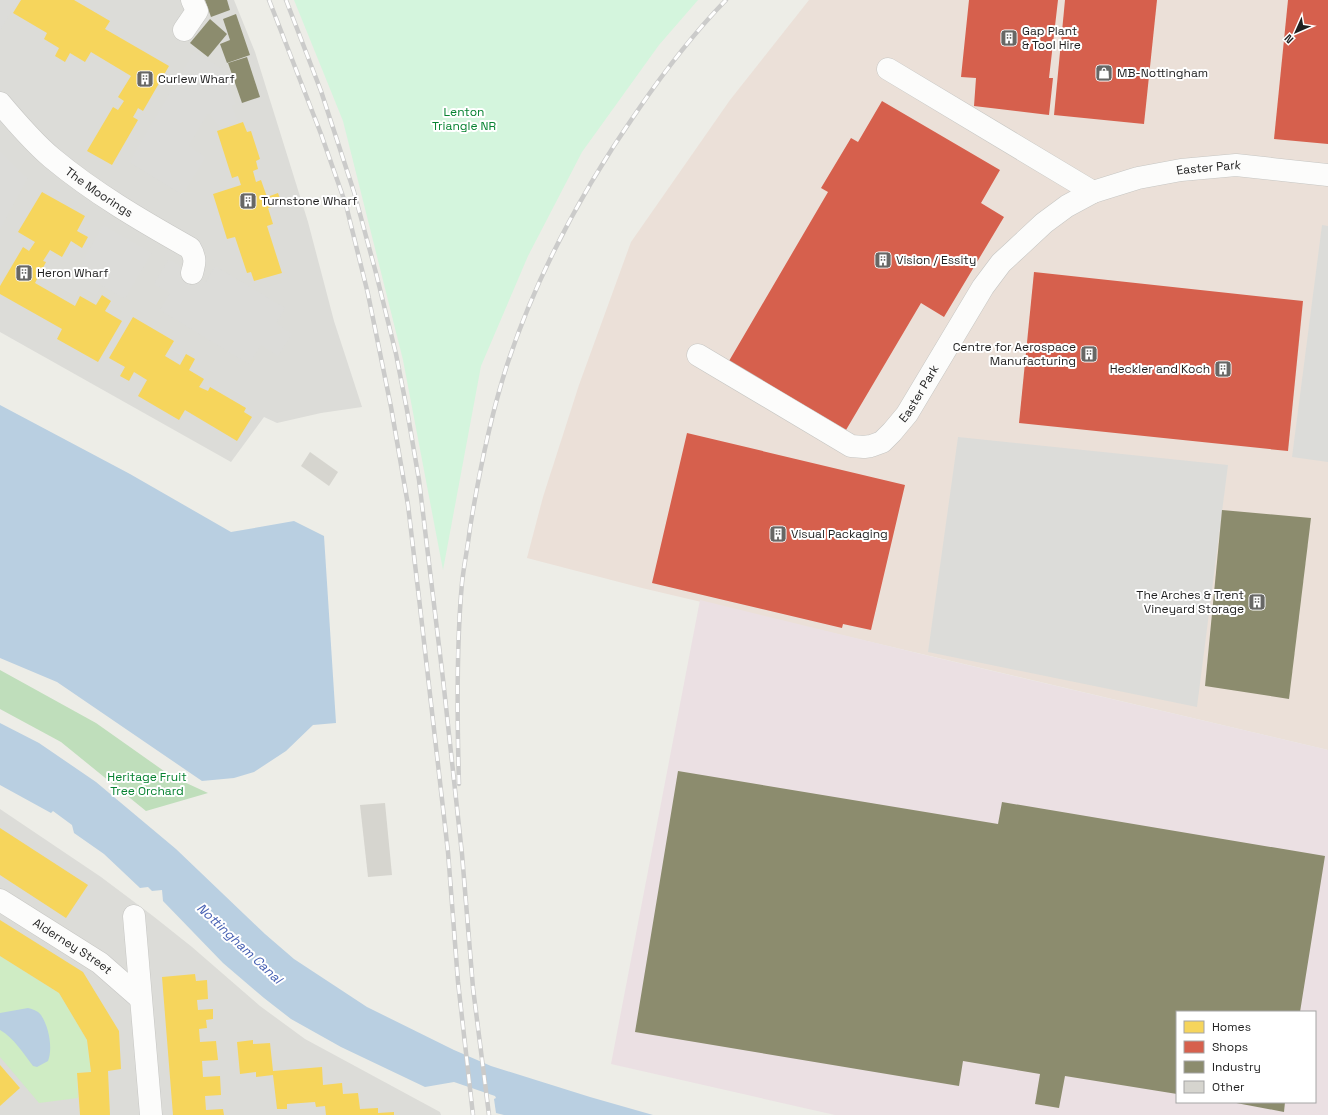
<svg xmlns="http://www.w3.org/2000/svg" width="1328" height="1115" font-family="'Space Grotesk',sans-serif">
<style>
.residential{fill:#dcdcd8}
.commercial{fill:#ebe0d8}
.industrial{fill:#ebe0e3;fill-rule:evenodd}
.grass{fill:#cfecc4}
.forest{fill:#bfdebb}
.park{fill:#d4f5dd}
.parking{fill:#dcdcd9}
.water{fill:#b9cfe1}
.homes{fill:#f6d55c}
.shops{fill:#d6604d}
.industry{fill:#8c8c6e}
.building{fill:#d6d5cf}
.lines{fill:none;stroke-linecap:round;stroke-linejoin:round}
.street-casing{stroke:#c6c6c3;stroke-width:23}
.street{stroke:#fcfcfb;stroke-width:22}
.rail-casing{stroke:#cbcbca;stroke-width:4.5}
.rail{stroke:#fff;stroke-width:3;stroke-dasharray:9;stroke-linecap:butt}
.labels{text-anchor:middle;stroke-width:4;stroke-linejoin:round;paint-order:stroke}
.poi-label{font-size:12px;fill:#1f1f1f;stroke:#fff;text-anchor:start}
.park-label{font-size:12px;fill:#078231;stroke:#fff}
.street-label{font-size:12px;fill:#1f1f1f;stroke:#fff}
.water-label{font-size:13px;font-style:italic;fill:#4660b3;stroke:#fff}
</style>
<rect width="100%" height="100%" fill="#edede7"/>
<!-- residential -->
<g class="residential">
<polygon points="0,0 234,0 255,52 308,222 334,321 362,407 321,413 277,423 264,417 231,462 0,332"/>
<polygon points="0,809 101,877 153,916 192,947 260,1006 305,1039 440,1112 441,1115 0,1115"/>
</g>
<!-- commercial -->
<polygon class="commercial" points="809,0 1328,0 1328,750 642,588 527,558 543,497 579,385 631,242 730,100"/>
<!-- industrial -->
<path class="industrial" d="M700,600L921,654L1328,750V1115H835L611,1064ZM1177,1012H1315V1102H1177Z"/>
<!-- grass -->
<polygon class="grass" points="0,956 59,993 87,1040 91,1072 77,1073 78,1098 39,1103 0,1057"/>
<!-- forest -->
<polygon class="forest" points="0,670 96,723 171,776 208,793 146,811 61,742 0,709"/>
<!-- park -->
<polygon class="park" points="294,0 698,0 659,45 582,152 528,256 481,366 443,570 403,360 343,121"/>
<!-- parking -->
<g class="parking">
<polygon points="0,0 18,0 0,30"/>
<polygon points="194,51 219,67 225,68 236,105 232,106 238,122 219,127 208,113 189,146 206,157 183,195 129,162"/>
<polygon points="0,151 28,178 0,230"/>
<polygon points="103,225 152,253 125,299 77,271"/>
<polygon points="1322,225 1328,226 1328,462 1292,457"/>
<polygon points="169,259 206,282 215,266 285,308 276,323 292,334 278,356 261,345 249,364 160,310 170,293 154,284"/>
<polygon points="958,437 1228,465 1197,707 928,652"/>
</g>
<!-- water -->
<g class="water">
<polygon points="0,405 130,474 231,532 294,521 324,536 336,723 313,725 286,751 254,772 234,778 202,781 57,682 0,658"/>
<polygon points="0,723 39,743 96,782 176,849 265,934 294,959 367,1007 454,1050 491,1066 590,1097 653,1115 504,1115 496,1113 494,1099 496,1098 495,1096 454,1082 425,1087 341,1047 291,1019 264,998 223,963 163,901 162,890 152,891 148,887 140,888 104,854 74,833 72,825 53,811 51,813 0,785"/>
<path d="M28,1008C33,1009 38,1011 41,1015C49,1027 53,1048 48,1061L37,1067L33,1066C23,1053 14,1038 0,1030V1013Z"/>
</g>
<!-- homes -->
<g class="homes">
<polygon points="21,0 74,0 110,21 105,29 169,66 143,111 138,108 136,112 133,117 138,120 112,165 87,151 113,107 118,110 124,101 118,97 131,76 91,52 85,62 70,53 65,62 55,56 59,48 44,39 47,33 13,13"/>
<polygon points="243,122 247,132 251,131 260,159 256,161 258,169 253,171 256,182 261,180 267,197 278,193 282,204 268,208 273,224 267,226 282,273 254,281 251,272 247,273 235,237 227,239 213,194 241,185 238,176 232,178 217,131"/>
<polygon points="42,192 85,216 77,231 88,237 82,248 71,241 62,257 50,250 43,261 46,262 35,283 75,306 80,296 96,305 102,295 111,301 105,311 122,321 98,362 57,339 62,329 0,294 0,286 23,247 29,251 35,242 18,232"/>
<polygon points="133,317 174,341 165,356 180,365 186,354 195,359 189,370 204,379 199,387 208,391 210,387 246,408 244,412 252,417 237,441 185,410 179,420 138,396 147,380 134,372 129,381 120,376 125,367 109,358"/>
<polygon points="0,828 88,885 66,918 0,875"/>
<polygon points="0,920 83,972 119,1031 121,1069 108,1071 110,1115 80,1115 77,1073 91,1072 87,1040 59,993 0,956"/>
<polygon points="195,974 196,981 207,980 208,999 197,1000 198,1010 213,1009 213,1019 206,1020 207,1028 199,1029 200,1042 216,1041 217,1051 218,1060 202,1061 203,1077 220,1076 221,1095 205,1096 206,1110 223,1109 224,1115 173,1115 162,977"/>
<polygon points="253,1040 253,1044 270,1043 273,1071 322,1067 323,1085 342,1083 343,1094 358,1093 360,1109 378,1108 378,1113 394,1112 394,1115 326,1115 325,1106 316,1107 315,1102 287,1104 287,1109 277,1109 273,1075 256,1077 256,1072 240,1074 237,1042"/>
<polygon points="0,1065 20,1088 0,1106"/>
</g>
<!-- shops -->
<g class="shops">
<polygon points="969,0 1058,0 1049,78 1053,78 1049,115 974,106 976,78 961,77"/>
<polygon points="1065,0 1157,0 1144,124 1054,115"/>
<polygon points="1288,0 1328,0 1328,144 1274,139"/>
<polygon points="882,101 1000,170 981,203 1004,217 944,317 921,303 846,430 729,361 828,192 821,188 851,138 858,142"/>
<polygon points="1034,272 1303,301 1288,451 1019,423"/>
<polygon points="687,433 905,485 871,630 843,624 842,628 652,583"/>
</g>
<!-- industry -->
<g class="industry">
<polygon points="205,0 227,0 230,10 211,17"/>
<polygon points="236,14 250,55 227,63 220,44 230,40 223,19"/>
<polygon points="210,19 227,34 208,57 190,43"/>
<polygon points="247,57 260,97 242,103 228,63"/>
<polygon points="1222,510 1311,518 1289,699 1205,686"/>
<polygon points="678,771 998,824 1002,802 1325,856 1300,1012 1177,1012 1177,1094 1065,1076 1059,1108 1035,1104 1040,1074 963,1061 959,1086 635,1032"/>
<polygon points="1231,1102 1285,1102 1284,1112"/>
</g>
<!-- building -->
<g class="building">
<polygon points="310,452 338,472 329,486 301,466"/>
<polygon points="385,803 392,875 368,877 360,805"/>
</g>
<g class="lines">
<!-- street casing -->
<g class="street-casing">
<g id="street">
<polyline points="184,30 197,11 192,0"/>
<polyline points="888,69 1093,192"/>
<path id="s1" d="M0,103C16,122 33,142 52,158C94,193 142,221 190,248C196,258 195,263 192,273"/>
<path id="s2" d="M698,355L851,446L864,447L871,446L882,442L892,432L907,414L983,287L1001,263L1014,251L1044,223L1067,206L1093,192L1138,178L1181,170L1236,165L1328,175"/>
<path id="s3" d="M0,900L100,963L140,998"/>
<polyline points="134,916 151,1115"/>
</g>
</g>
<!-- street -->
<use href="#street" class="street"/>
<!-- rail casing -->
<g class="rail-casing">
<g id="rail">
<polyline points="269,0 321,134 346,205 368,294 391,407 408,505 419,598 448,852 458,982 473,1115"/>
<polyline points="286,0 321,91 354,192 376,273 396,354 407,410 419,480 443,679 462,854 473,988 489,1115"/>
<path d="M459,784C457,717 456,649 462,583C464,564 468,546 470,528C479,473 490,418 507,365C537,274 583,189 638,110C664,72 693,34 726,0"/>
</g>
</g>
<!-- rail -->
<use href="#rail" class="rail"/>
</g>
<!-- icons -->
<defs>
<g id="building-square" transform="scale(0.9)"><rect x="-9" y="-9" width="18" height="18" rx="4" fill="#676765" stroke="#fff"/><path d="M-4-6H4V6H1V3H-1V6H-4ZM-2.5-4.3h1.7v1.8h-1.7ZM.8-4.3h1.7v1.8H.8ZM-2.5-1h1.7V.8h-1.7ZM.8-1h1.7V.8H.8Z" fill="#fff"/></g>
<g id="shop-square" transform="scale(0.9)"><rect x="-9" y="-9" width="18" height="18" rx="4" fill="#676765" stroke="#fff"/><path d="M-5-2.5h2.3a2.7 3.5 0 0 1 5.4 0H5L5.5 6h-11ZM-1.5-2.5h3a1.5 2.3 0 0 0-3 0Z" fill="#fff"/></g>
</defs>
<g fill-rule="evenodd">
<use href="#building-square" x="1009" y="38"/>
<use href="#shop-square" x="1104" y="73"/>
<use href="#building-square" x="145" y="79"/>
<use href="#building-square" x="248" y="201"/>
<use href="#building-square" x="883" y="260"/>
<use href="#building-square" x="24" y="273"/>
<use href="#building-square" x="1089" y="354"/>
<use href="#building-square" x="1223" y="369"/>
<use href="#building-square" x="778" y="534"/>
<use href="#building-square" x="1257" y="602"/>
</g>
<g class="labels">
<!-- poi labels -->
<g class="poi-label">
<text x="1022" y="35">Gap Plant<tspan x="1022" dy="14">&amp; Tool Hire</tspan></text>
<text x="1117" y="77">MB-Nottingham</text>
<text x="158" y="83">Curlew Wharf</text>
<text x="261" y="205">Turnstone Wharf</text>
<text x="896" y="264">Vision / Essity</text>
<text x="37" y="277">Heron Wharf</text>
<text x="1076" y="351" text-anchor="end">Centre for Aerospace<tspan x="1076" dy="14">Manufacturing</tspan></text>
<text x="1210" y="373" text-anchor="end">Heckler and Koch</text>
<text x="791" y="538">Visual Packaging</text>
<text x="1244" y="599" text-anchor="end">The Arches &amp; Trent<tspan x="1244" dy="14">Vineyard Storage</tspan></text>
</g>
<!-- park labels -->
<g class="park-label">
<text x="464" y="116">Lenton<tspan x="464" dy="14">Triangle NR</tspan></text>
<text x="147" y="781">Heritage Fruit<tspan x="147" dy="14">Tree Orchard</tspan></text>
</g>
<!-- street labels -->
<g class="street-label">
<text dy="4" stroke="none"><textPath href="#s2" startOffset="661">Easter Park</textPath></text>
<text dy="4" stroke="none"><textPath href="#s1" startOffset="134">The Moorings</textPath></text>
<text dy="4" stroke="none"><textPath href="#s2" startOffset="271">Easter Park</textPath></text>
<text dy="4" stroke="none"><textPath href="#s3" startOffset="86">Alderney Street</textPath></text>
</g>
<!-- water labels -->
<g class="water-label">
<text transform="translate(240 943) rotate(43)" y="5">Nottingham Canal</text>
</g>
</g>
<!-- legend -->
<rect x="1176" y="1011" width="140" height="92" fill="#ffffff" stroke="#a5a5a5"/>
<rect x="1184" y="1021" width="20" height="12" fill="#f6d55c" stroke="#a5a5a5"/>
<text x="1212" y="1031" font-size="12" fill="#1f1f1f">Homes</text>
<rect x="1184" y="1041" width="20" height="12" fill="#d6604d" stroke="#a5a5a5"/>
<text x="1212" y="1051" font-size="12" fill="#1f1f1f">Shops</text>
<rect x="1184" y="1061" width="20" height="12" fill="#8c8c6e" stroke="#a5a5a5"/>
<text x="1212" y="1071" font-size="12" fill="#1f1f1f">Industry</text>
<rect x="1184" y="1081" width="20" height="12" fill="#d6d5cf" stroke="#a5a5a5"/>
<text x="1212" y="1091" font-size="12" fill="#1f1f1f">Other</text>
<!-- north arrow -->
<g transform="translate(1296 32) rotate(225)" stroke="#ffffff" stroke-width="3" paint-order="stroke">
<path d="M0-3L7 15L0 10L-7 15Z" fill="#1f1f1f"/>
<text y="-6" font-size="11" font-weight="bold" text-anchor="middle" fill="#1f1f1f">N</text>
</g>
</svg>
